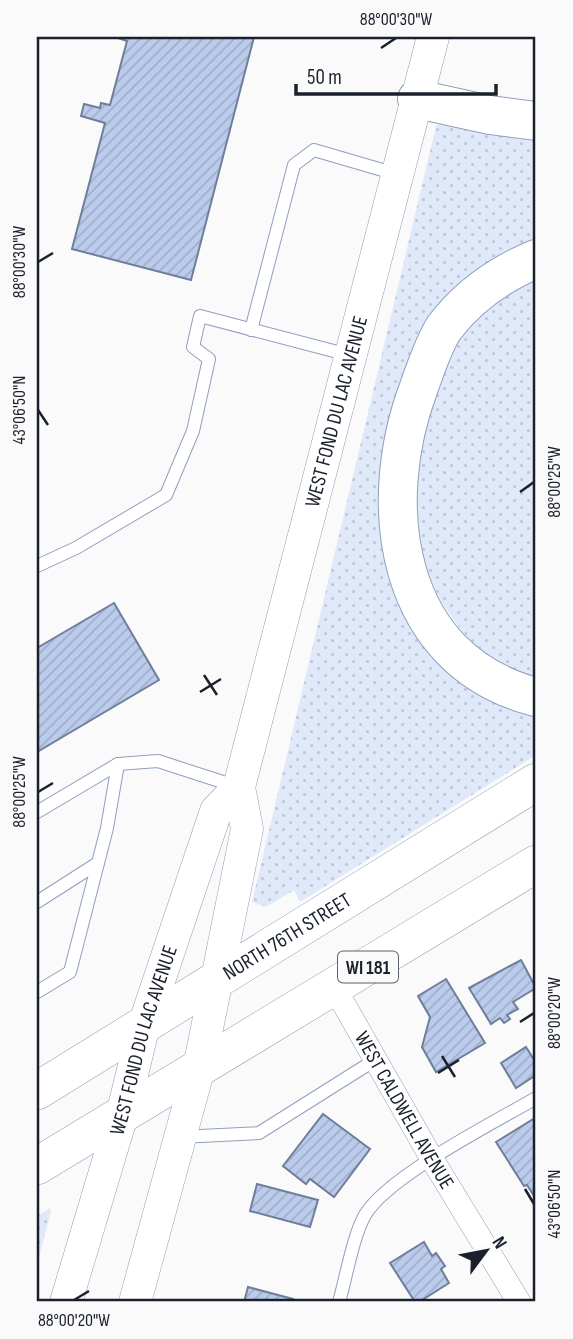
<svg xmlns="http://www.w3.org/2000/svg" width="573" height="1339" font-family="'Sofia Sans Condensed',sans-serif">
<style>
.grass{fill:url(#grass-dots)}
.building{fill:url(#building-hatch);stroke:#6f7e9b;stroke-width:2}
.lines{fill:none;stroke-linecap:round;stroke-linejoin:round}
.lane-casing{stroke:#8f9fbd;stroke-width:14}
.street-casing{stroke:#8f9fbd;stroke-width:24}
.secondary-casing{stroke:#8f9fbd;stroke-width:33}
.primary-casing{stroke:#8f9fbd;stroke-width:38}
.highway-casing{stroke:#8f9fbd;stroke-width:40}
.lane{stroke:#fff;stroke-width:12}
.street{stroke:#fff;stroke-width:23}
.secondary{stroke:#fff;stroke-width:32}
.primary{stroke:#fff;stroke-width:37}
.highway{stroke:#fff;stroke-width:38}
.ticks{fill:none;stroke:#1a202c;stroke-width:2.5}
.labels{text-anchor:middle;stroke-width:7;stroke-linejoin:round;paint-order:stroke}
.shield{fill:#fafafa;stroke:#5d616a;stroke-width:2}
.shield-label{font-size:19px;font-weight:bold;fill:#1a202c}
.street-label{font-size:21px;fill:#1a202c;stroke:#fafafa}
.neatline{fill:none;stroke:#1a202c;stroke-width:2.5}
.ticks-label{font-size:18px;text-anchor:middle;fill:#1a202c}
</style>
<defs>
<pattern id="grass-dots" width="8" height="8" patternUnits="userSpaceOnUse" patternTransform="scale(1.75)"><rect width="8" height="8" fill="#e0e9fa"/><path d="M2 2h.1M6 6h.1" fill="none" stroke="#c0c8d6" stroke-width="1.8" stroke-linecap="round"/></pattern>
<pattern id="building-hatch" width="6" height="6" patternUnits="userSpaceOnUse" patternTransform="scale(1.75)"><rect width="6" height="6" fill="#bbcbeb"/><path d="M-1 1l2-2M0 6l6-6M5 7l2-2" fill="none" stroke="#a0aeca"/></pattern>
</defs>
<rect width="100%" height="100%" fill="#fafafa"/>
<!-- grass -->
<g class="grass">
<polygon points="446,119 536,133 536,243 430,336 405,591 536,708 536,755 300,902 294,890 266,907 252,902 436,126"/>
<path d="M536,271V678C526,675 516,672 506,667C457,640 424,583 416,528C412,502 418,474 422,448C429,404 445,356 473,320C485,306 520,283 536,271Z"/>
<polygon points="50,1208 51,1211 37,1265 37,1216"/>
</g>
<!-- building -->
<g class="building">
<polygon points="115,37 254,37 191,280 72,249 105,123 81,116 84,104 100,108 101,103 110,105 127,41"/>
<polygon points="114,603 159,680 37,752 37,648"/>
<polygon points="521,960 536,988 513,1002 518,1009 507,1015 510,1019 504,1023 500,1018 491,1024 469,988"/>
<polygon points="446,979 485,1043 436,1072 422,1047 430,1017 418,996"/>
<polygon points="526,1047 536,1063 536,1075 516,1088 501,1063"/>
<polygon points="323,1114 370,1149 334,1197 310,1179 306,1184 283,1166"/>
<polygon points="535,1118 536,1120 536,1199 527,1185 524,1186 496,1142"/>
<polygon points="257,1184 318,1200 310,1227 250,1211"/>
<polygon points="424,1242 432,1256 436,1253 445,1266 441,1269 449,1283 419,1302 415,1302 390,1263"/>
<polygon points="248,1287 293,1299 292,1302 244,1302"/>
</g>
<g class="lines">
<!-- lane casing -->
<g class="lane-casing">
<g id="lane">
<polyline points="251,330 294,165 314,150 396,174"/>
<polyline points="37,566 76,548 166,495 193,431 209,359 193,347 200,316 349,355"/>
<polyline points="37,812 118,764 158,761 235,786"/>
<polyline points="37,902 98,863"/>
<polyline points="37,992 70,972 107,828 118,764"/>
<polyline points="180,1137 259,1133 375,1060"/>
<path d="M339,1302C346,1278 353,1236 365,1215C388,1176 495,1122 536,1098"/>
</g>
</g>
<!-- street casing -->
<g class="street-casing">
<g id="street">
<path id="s1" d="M334,987L432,1159L519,1302"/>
</g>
</g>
<!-- secondary casing -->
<g class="secondary-casing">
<g id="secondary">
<path id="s2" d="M66,1302L122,1115L144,1025L216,811L239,787"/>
<path id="s3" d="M135,1302L199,1068L247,829L239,787L433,37"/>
</g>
</g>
<!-- primary casing -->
<g class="primary-casing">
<g id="primary">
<path id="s4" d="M37,1091L536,782"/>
<polyline points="37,1166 536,864"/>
</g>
</g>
<!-- highway casing -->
<g class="highway-casing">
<g id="highway">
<polyline points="417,99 490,115 536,121"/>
<path d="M536,259C500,274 468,296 444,328C433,345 426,368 419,387C374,506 395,661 536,697"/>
</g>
</g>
<!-- lane -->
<use href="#lane" class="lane"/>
<!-- street -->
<use href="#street" class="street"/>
<!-- secondary -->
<use href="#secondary" class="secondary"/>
<!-- primary -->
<use href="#primary" class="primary"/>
<!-- highway -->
<use href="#highway" class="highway"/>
</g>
<!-- ticks -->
<path class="ticks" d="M381,48L396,38M38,262L53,253M38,410L48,425M520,492L534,482M204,675L217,695M200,692L221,679M38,792L53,783M520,1022L534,1013M442,1056L455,1077M438,1073L459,1060M525,1189L534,1204M74,1300L89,1291"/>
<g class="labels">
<!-- shield labels -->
<rect class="shield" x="338" y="951.5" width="60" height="31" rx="5"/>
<g class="shield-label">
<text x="368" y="974">WI 181</text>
</g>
<!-- street labels -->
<g class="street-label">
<text dy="7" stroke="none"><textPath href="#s3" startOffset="917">WEST FOND DU LAC AVENUE</textPath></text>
<text dy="7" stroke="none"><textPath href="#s4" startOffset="294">NORTH 76TH STREET</textPath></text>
<text dy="7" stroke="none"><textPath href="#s2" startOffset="273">WEST FOND DU LAC AVENUE</textPath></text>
<text dy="7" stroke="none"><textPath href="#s1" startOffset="142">WEST CALDWELL AVENUE</textPath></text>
</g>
</g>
<!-- border -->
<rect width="573" height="1339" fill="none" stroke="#fafafa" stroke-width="77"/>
<!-- north arrow -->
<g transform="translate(486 1251) rotate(58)" stroke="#fafafa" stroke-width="5" paint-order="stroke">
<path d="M0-5L12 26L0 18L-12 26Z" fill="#1a202c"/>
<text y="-10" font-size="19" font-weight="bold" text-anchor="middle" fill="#1a202c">N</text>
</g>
<!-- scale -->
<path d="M296 84v10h200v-10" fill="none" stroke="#1a202c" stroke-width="3.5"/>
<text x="307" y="84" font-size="21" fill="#1a202c" stroke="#fafafa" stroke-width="5" paint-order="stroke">50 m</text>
<rect x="38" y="38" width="496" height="1262" class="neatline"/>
<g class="ticks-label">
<text x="396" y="25">88°00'30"W</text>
<text transform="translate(19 262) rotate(-90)" y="6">88°00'30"W</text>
<text transform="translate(19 410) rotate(-90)" y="6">43°06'50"N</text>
<text transform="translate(554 482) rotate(-90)" y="6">88°00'25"W</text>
<text transform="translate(19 792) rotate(-90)" y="6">88°00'25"W</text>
<text transform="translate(554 1013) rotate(-90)" y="6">88°00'20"W</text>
<text transform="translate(554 1204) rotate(-90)" y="6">43°06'50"N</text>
<text x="74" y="1326">88°00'20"W</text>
</g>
</svg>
